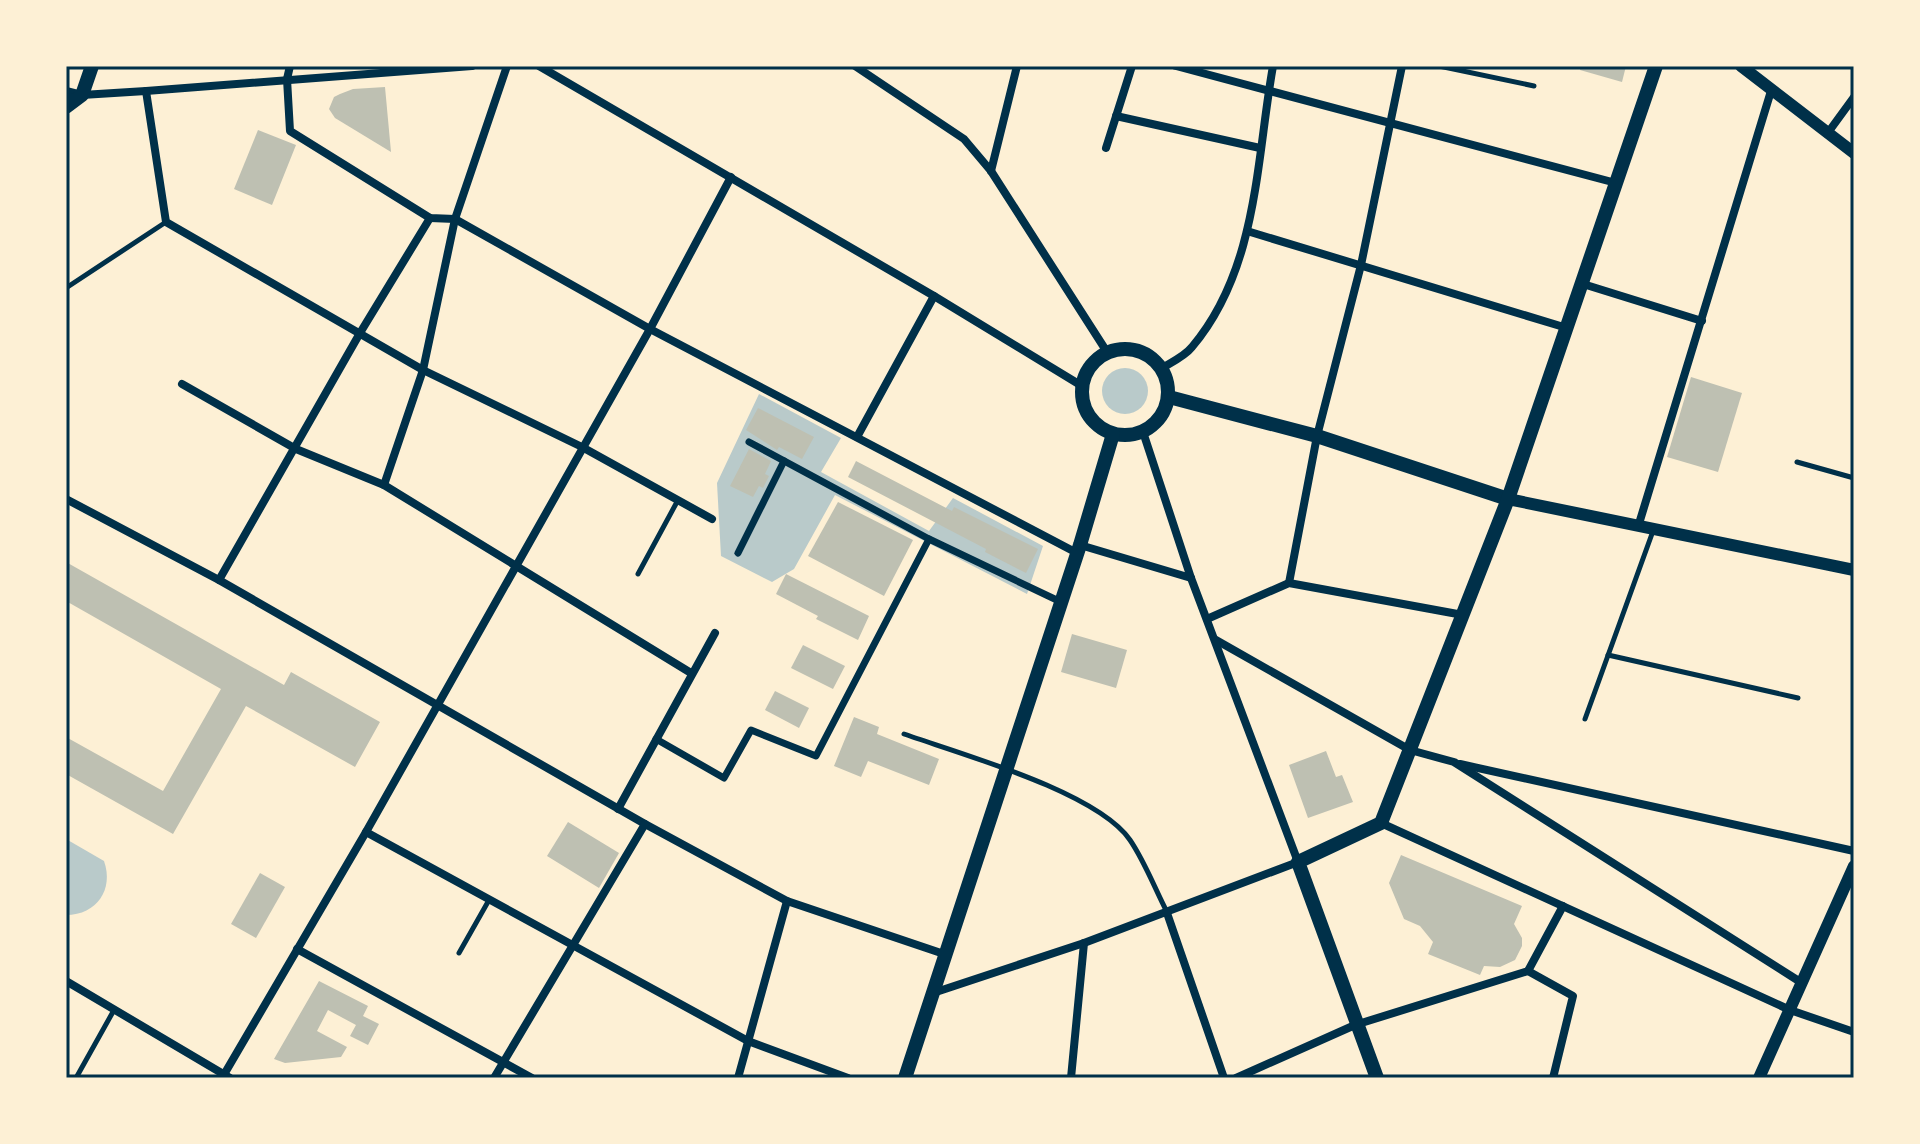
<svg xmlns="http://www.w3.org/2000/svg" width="1920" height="1144" font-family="Overpass,sans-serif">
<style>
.green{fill:#b9caca}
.building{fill:#bec0b2}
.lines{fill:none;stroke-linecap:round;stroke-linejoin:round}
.service{stroke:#003049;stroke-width:5}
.pedestrian{stroke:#003049;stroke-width:7}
.minor{stroke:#003049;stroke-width:8}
.tertiary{stroke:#003049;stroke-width:12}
.secondary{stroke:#003049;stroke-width:14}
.neatline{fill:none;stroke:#003049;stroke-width:3}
</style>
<rect width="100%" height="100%" fill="#fdf0d5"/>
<!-- green -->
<g class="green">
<circle cx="1125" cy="391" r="23"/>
<polygon points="759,394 841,438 821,472 929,531 953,498 1043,546 1027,594 835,495 794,569 772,582 721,556 717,483"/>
<path d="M66,839L104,861C114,889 97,915 66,915Z"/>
</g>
<!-- building -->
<g class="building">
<polygon points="1581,66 1626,66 1622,82 1580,70"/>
<polygon points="385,87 391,152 335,118 329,109 334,97 340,94 353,89"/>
<polygon points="258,130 296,145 272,205 234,189"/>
<polygon points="1691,377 1742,393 1718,472 1667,457"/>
<polygon points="758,408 814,437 802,459 779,447 777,450 746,430"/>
<polygon points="749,449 771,461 765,474 769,476 763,488 759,486 753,497 730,486"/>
<polygon points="856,461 952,511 954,507 1038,549 1026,573 985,552 986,549 848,477"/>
<polygon points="838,502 913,540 884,596 808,556"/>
<polygon points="66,562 284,685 291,672 380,722 355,767 246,706 173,834 66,774 66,737 163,791 221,689 66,601"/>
<polygon points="786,574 869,616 858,640 816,619 818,616 776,594"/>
<polygon points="1072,634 1127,650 1116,688 1061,672"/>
<polygon points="803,645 845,666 833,689 791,668"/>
<polygon points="775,691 809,708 799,728 765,710"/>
<polygon points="854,717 879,727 877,734 939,759 929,785 868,761 861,777 834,766"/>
<polygon points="1326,751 1336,777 1342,775 1353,802 1308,818 1289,765"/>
<polygon points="568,822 619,853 599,888 547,856"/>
<polygon points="1401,855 1522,906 1514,924 1522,938 1522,946 1515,960 1500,967 1484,966 1480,975 1428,954 1433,942 1420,926 1404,919 1389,883"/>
<polygon points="260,873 285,887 256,938 231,924"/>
<polygon points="319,981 368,1006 363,1016 379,1024 368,1045 350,1036 356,1025 328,1010 317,1031 347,1047 341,1057 285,1063 274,1059"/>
</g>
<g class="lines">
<!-- service -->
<g class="service">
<polyline points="1439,66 1534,86"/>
<polyline points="66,288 166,222"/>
<polyline points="1797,462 1854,478"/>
<polyline points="638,574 678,500"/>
<polyline points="1608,655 1798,698"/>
<polyline points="1585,719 1653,531"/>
<path d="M904,734C961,754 1097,792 1130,840C1145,862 1155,889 1167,912"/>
<polyline points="459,953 489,900"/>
<polyline points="76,1078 114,1010"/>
</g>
<!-- pedestrian -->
<g class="pedestrian">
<polyline points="749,442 929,539"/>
<polyline points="738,553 784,461"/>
<polyline points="656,739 724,778 751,730 816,756 929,539 1061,602"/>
</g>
<!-- minor -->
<g class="minor">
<polyline points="290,66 287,79 290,131 430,218 455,219 650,329 1077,553"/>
<polyline points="539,66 934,296 1082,386"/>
<polyline points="855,66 964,139 991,171 1107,352"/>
<polyline points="1176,66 1616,183"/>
<polyline points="66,91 82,95 146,91 472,66"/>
<polyline points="146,91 166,222 423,370 582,447 712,519"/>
<polyline points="1116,116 1260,148"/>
<polyline points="1827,134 1854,97"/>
<polyline points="1106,148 1132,66"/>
<polyline points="991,171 1017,66"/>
<polyline points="1247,231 1567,328"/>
<polyline points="1583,284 1702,321"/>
<path d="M1162,368C1172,362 1185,356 1192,347C1258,269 1256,161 1273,66"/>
<polyline points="182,384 296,449 384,485 691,673"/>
<polyline points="857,437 934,296"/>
<polyline points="384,485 423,370 455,219 507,66"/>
<polyline points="66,499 219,580 645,824 787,901 944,954"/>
<polyline points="1638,527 1771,91"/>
<polyline points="1080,545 1191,578"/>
<polyline points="219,580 360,333 430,218"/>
<polyline points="1289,583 1317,436 1361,265 1402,66"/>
<polyline points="1207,619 1289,583 1463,615"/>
<polyline points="1216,640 1410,750 1454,762 1802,983"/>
<polyline points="1460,764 1854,851"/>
<polyline points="618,809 715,633"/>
<polyline points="1381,823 1790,1010 1854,1032"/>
<polyline points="366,832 748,1041 848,1078"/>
<polyline points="1167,913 1224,1078"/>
<polyline points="297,949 532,1078"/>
<polyline points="1528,971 1573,996 1553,1078"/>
<polyline points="66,981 230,1078"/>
<polyline points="933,993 1084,943 1298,862 1191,578 1143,432"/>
<polyline points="222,1078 366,832 650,329 731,177"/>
<polyline points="494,1078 645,824"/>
<polyline points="738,1078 787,901"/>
<polyline points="1071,1078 1084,943"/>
<polyline points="1236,1078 1355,1025 1528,971 1563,906"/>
</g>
<!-- tertiary -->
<g class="tertiary">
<polyline points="1741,66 1854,153"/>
<polyline points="1508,499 1854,570"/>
<polyline points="1759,1078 1854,866"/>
</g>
<!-- secondary -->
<g class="secondary">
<polyline points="66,107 82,95 92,66"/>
<circle cx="1125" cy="392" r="43"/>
<polyline points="1169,397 1317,436 1508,499"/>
<polyline points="905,1078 1080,545 1113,434"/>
<polyline points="1377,1078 1298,862 1381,823 1508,499 1656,66"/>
</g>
</g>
<!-- border -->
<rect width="1920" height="1144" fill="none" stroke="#fdf0d5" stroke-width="136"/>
<rect x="68" y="68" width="1784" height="1008" class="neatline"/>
</svg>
